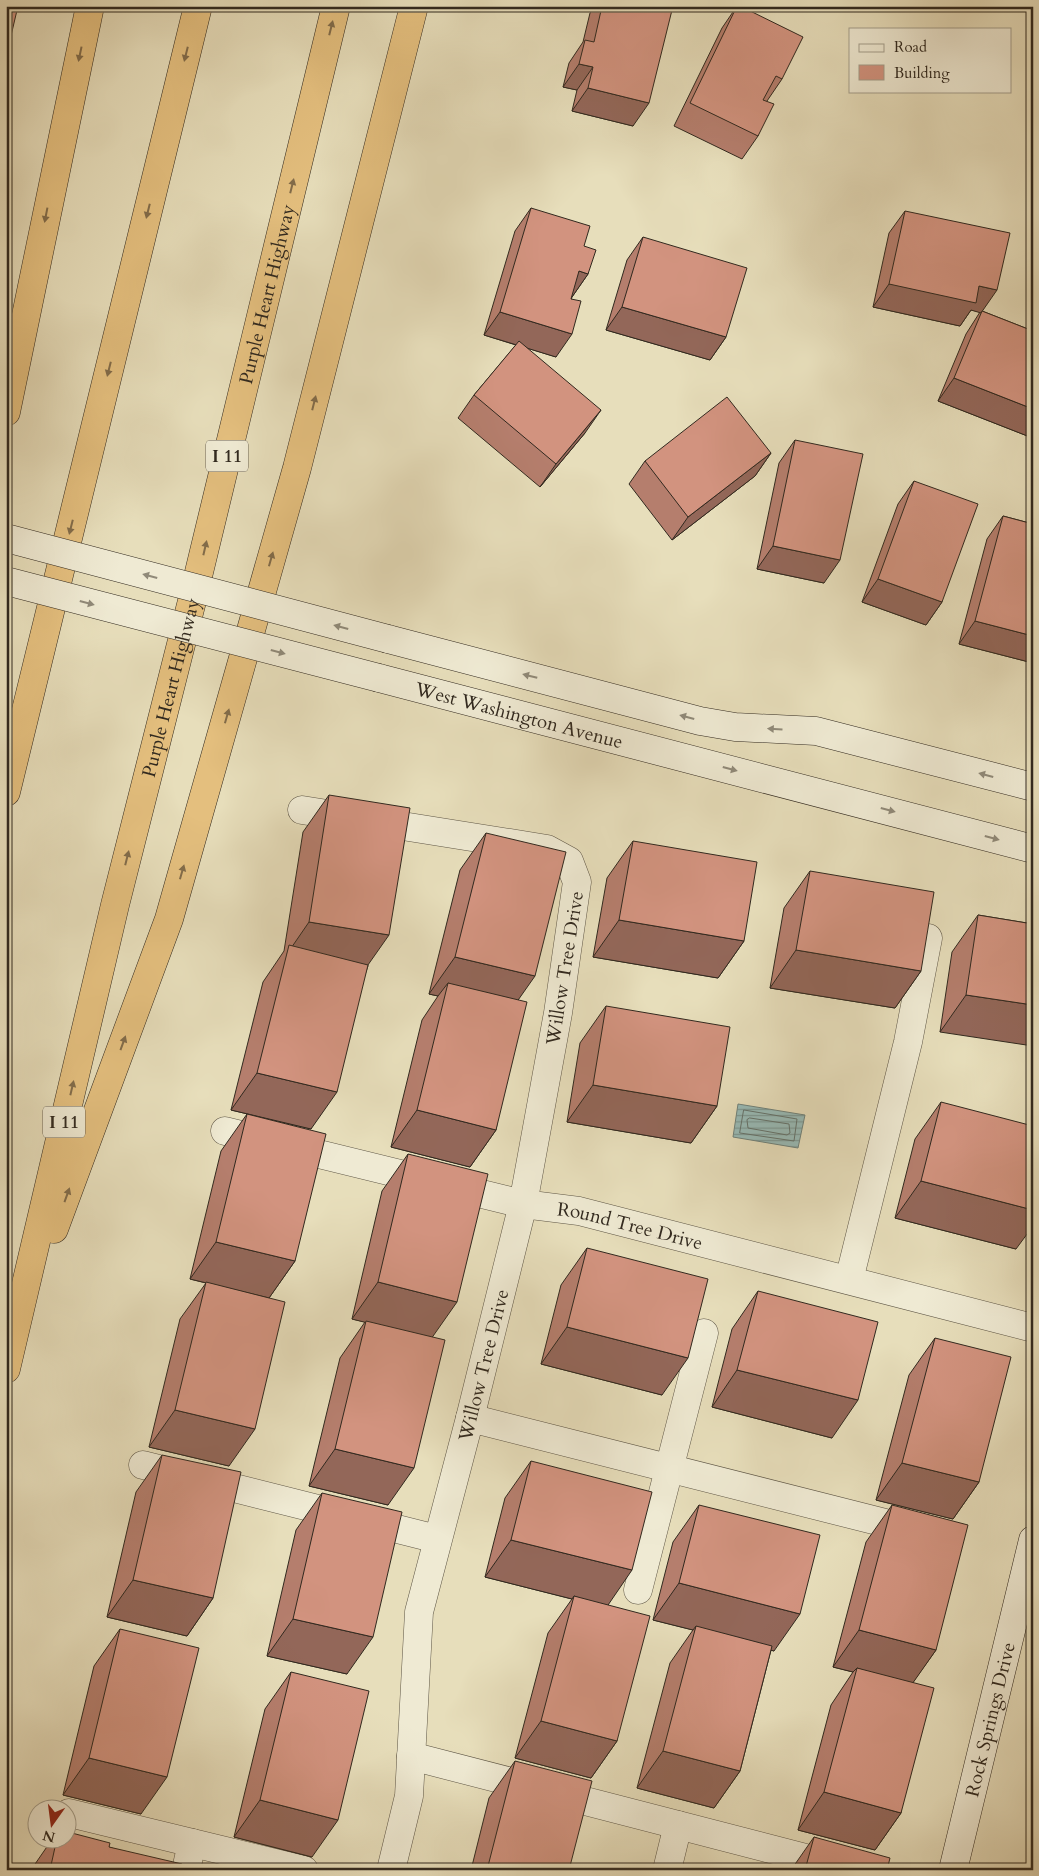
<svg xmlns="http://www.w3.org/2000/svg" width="1039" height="1876" font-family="Cardo,serif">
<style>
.water{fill:url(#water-rules);stroke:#6f817a}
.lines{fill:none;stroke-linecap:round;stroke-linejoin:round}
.shore{stroke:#64726b;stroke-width:1}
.street-casing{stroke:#5e5646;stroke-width:29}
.secondary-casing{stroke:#31291f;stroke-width:29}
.highway-casing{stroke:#31291f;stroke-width:29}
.street{stroke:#efead3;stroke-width:28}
.secondary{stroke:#efead3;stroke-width:28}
.highway{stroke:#e4bf7e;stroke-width:28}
.secondary-bridge-casing{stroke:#31291f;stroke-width:29;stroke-linecap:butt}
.secondary-bridge{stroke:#efead3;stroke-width:28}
.wall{fill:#b57e6d;stroke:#31291f}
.shaded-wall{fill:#936759;stroke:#31291f}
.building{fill:#d2937f;stroke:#31291f}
.oneway{fill:#826c4a}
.oneway2{fill:#908a79}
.labels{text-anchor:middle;stroke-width:5;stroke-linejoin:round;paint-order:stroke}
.shield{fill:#efead3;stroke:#6a6355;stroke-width:1}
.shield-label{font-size:18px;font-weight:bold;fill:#31291f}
.street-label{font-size:19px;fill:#31291f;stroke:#efead3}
</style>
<defs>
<pattern id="water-rules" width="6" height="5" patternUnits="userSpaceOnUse" patternTransform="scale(1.25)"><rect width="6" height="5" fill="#98bbb7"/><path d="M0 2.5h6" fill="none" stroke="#7d9894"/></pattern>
</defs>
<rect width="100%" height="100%" fill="#e7debb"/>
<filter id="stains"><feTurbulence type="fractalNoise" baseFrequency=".004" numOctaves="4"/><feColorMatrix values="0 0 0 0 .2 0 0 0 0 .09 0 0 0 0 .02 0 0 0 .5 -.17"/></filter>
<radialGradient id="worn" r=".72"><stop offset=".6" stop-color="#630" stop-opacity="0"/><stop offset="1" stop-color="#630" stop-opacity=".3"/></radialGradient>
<!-- water -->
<polygon class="water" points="738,1104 805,1115 798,1148 733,1137"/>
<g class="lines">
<!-- shore -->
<g class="shore">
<polygon points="744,1110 797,1119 794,1141 740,1133"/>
<polygon points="750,1118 789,1124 790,1133 787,1135 748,1128 747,1120"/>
</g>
<!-- street casing -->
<g class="street-casing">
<g id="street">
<polyline points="302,810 547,849 569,861 577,882 558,1013 523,1204 470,1418 419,1612 409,1796 391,1870"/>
<path id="s1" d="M225,1131L523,1204L579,1211L1033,1328"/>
<polyline points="849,1280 908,1042 928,938"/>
<polyline points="470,1418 917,1531"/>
<polyline points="143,1465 437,1539"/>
<polyline points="638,1590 704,1333"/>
<polyline points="411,1756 852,1870"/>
<polyline points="69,1813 304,1870"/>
<polyline points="186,1870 192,1843"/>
<polyline points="667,1870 678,1825"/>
</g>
</g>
<!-- secondary casing -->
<g class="secondary-casing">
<g id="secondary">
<polyline points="388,639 700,721 735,727 816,731 1033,787"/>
<path id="s2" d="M379,678L1033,849"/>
<path id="s3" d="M953,1870L1033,1540"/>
</g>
</g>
<!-- highway casing -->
<g class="highway-casing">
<g id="highway">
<polyline points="6,412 90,6"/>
<polyline points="6,792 198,6"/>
<polyline points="54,1229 169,919 297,468 414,6"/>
<path id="s4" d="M6,1369L115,905L193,597L336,6"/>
</g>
</g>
<!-- street -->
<use href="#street" class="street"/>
<!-- secondary -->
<use href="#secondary" class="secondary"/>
<!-- highway -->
<use href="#highway" class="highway"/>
<!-- secondary-bridge casing -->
<g class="secondary-bridge-casing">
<g id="secondary-bridge">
<polyline points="6,538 388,639"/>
<polyline points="6,581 379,678"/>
</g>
</g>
<!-- secondary-bridge -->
<use href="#secondary-bridge" class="secondary-bridge"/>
</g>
<!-- wall -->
<g class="wall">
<polygon points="595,6 673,6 633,126 572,111 577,90 563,87 569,63 583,42 590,13"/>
<polygon points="737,6 782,79 767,101 758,136 742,159 674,126 722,28"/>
<polygon points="531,208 584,246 588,274 572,297 556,357 527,348 585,433 540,487 458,418 474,395 516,345 484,335 515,231"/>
<polygon points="905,211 982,311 1033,331 1033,433 1030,437 938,401 966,334 980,312 971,310 960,326 873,307 889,233"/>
<polygon points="643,237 726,337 710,360 606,330 627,260"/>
<polygon points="1033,311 1033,325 1029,324"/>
<polygon points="795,440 824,583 757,569 779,463"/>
<polygon points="771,453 755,476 672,540 629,484 645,461"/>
<polygon points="914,481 942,602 926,625 862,602 898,504"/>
<polygon points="1003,516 1033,524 1033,657 1029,662 959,644 987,539"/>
<polygon points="329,795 368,966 311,1129 231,1110 263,982 284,951 303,832"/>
<polygon points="486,833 518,1000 496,1130 470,1167 391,1147 422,1020 438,996 429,994 460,870"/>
<polygon points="633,841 744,941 718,978 593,957 607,878"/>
<polygon points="810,871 921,971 895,1008 770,988 784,908"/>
<polygon points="978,915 1033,924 940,1032 952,952"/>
<polygon points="606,1006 717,1106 691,1143 567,1122 580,1043"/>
<polygon points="941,1102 1016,1249 895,1218 915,1139"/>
<polygon points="247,1114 295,1261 269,1298 229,1466 149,1447 180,1319 206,1283 190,1279 221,1151"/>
<polygon points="408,1154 432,1337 388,1505 309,1486 340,1358 365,1322 352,1319 382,1191"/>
<polygon points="587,1248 662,1395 541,1364 561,1285"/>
<polygon points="758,1291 832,1438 712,1407 732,1329"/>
<polygon points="935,1338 979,1482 953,1519 876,1500 909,1375"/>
<polygon points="162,1455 213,1598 187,1636 107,1617 136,1492"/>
<polygon points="531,1461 608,1605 617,1741 591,1778 515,1758 548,1633 572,1599 485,1577 505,1498"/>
<polygon points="322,1493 347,1674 267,1656 296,1530"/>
<polygon points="699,1505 774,1651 771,1650 740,1771 714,1808 637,1788 670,1663 693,1630 653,1620 673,1542"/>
<polygon points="892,1505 936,1650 913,1682 901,1813 875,1850 798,1830 831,1705 853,1672 833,1667 866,1542"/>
<polygon points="120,1629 141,1814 63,1795 94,1666"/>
<polygon points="291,1672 312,1857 234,1837 265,1709"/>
<polygon points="515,1761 569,1870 471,1870 489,1798"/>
<polygon points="814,1837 887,1870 791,1870"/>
<polygon points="53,1838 68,1838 109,1847 180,1870 33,1870 33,1867"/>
</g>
<!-- shaded-wall -->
<g class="shaded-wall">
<polygon points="6,39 10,40 6,44"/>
<polygon points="579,64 593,67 577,90 563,87"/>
<polygon points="588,88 649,103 633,126 572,111"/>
<polygon points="579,271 588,274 572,297 564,294"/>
<polygon points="889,284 979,286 997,290 981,313 971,310 960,326 873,307"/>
<polygon points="622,307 726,337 710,360 606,330"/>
<polygon points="500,312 572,334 556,357 484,335"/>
<polygon points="1033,319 1033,325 1029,324"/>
<polygon points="954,378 1033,409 1033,433 1030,437 938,401"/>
<polygon points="601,410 585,433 540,487 556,464"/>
<polygon points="771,453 755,476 672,540 688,517"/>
<polygon points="773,546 840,560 824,583 757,569"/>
<polygon points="878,579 942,602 926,625 862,602"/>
<polygon points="975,621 1033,636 1033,657 1029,662 959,644"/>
<polygon points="619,920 744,941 718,978 593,957"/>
<polygon points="309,922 389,935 363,972 287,954"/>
<polygon points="796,950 921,971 895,1008 770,988"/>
<polygon points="455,957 535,976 509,1013 448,983 438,996 429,994"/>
<polygon points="966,995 1033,1005 1033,1046 940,1032"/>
<polygon points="257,1073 337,1092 311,1129 231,1110"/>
<polygon points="593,1085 717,1106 691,1143 567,1122"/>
<polygon points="417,1110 496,1130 470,1167 391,1147"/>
<polygon points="921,1181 1033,1210 1033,1226 1016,1249 895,1218"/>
<polygon points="216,1242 295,1261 269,1298 190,1279"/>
<polygon points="378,1282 457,1302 431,1339 352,1319"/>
<polygon points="567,1327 688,1358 662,1395 541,1364"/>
<polygon points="737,1370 858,1400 832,1438 712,1407"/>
<polygon points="175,1410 255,1429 229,1466 149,1447"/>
<polygon points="335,1449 414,1468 388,1505 309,1486"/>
<polygon points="902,1463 979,1482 953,1519 876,1500"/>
<polygon points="511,1540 632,1570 606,1608 574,1596 572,1599 485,1577"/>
<polygon points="133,1580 213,1598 187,1636 107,1617"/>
<polygon points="679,1583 800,1614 774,1651 695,1631 696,1626 693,1630 653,1620"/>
<polygon points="293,1619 373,1637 347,1674 267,1656"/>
<polygon points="859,1630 936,1650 910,1687 857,1668 853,1672 833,1667"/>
<polygon points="541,1721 617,1741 591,1778 515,1758"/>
<polygon points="663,1751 740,1771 714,1808 637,1788"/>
<polygon points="89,1758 167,1777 141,1814 63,1795"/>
<polygon points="824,1792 901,1813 875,1850 798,1830"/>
<polygon points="260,1800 338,1820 312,1857 234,1837"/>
</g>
<!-- building -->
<g class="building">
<polygon points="6,6 18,6 10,40 6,39"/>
<polygon points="602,6 673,6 649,103 588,88 593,67 579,64 585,40 594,42"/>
<polygon points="737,6 740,6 803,37 782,79 776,76 763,100 774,104 758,136 690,103"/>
<polygon points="531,208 590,226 584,246 596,250 588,274 579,271 571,299 581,301 572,334 500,312"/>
<polygon points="905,211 1010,233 997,290 979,286 976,303 889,284"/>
<polygon points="643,237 747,268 726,337 622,307"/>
<polygon points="982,311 1033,331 1033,409 954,378"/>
<polygon points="519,341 601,410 556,464 474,395"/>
<polygon points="727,397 771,453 688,517 645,461"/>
<polygon points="795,440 863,454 840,560 773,546"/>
<polygon points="914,481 978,504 942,602 878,579"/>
<polygon points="1003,516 1033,524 1033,636 975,621"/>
<polygon points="329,795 410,808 389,935 309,922"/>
<polygon points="486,833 566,852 535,976 455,957"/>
<polygon points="633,841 757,862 744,941 619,920"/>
<polygon points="810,871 934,892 921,971 796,950"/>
<polygon points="978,915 1033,924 1033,1005 966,995"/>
<polygon points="289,945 368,965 337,1092 257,1073"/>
<polygon points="448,983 527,1002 496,1130 417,1110"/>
<polygon points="606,1006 730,1027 717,1106 593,1085"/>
<polygon points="941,1102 1033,1126 1033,1210 921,1181"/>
<polygon points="247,1114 326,1134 295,1261 216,1242"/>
<polygon points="408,1154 488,1174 457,1302 378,1282"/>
<polygon points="587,1248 708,1279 688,1358 567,1327"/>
<polygon points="206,1282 285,1302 255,1429 175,1410"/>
<polygon points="758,1291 878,1322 858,1400 737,1370"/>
<polygon points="366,1321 445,1340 414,1468 335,1449"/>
<polygon points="935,1338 1011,1357 979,1482 902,1463"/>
<polygon points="162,1455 241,1472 213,1598 133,1580"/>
<polygon points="531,1461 652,1492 632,1570 511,1540"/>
<polygon points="322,1493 402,1512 373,1637 293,1619"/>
<polygon points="699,1505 820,1535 800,1614 679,1583"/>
<polygon points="892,1505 968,1525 936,1650 859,1630"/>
<polygon points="574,1596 650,1616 617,1741 541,1721"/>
<polygon points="696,1626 772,1646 740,1771 663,1751"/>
<polygon points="120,1629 199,1648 167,1777 89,1758"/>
<polygon points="857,1668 934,1688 901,1813 824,1792"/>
<polygon points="291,1672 369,1691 338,1820 260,1800"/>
<polygon points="515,1761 592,1781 569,1870 487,1870"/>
<polygon points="68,1832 110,1843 109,1847 182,1864 180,1870 50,1870 57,1838 68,1838"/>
<polygon points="814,1837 890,1858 887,1870 805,1870"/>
</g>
<!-- one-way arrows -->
<defs><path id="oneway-solid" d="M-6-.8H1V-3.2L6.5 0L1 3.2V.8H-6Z" transform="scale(1.25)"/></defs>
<g class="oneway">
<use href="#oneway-solid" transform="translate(331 28) rotate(-76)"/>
<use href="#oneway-solid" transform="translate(80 54) rotate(102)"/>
<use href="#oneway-solid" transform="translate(186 54) rotate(104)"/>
<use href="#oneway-solid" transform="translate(292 186) rotate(-76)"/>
<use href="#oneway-solid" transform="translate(148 211) rotate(104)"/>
<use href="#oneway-solid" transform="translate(46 215) rotate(101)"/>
<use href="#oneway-solid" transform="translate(109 369) rotate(104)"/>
<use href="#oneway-solid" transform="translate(314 403) rotate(-76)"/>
<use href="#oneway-solid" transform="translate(71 527) rotate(104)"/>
<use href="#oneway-solid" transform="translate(205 548) rotate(-77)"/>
<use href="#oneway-solid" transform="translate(271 559) rotate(-74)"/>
<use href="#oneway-solid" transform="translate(227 716) rotate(-74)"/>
<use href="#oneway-solid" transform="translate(127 858) rotate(-76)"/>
<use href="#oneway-solid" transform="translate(182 872) rotate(-74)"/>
<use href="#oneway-solid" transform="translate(123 1043) rotate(-70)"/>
<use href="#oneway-solid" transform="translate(72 1088) rotate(-77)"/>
<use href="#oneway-solid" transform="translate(67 1195) rotate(-70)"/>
</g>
<g class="oneway2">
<use href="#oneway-solid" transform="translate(150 576) rotate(-165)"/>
<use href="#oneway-solid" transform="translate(87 603) rotate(15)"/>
<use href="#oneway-solid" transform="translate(341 627) rotate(-165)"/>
<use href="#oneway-solid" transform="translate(278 652) rotate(15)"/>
<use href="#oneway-solid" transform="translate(530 676) rotate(-166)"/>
<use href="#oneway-solid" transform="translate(687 717) rotate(-165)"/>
<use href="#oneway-solid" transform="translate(775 729) rotate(-177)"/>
<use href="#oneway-solid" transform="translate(730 769) rotate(15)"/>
<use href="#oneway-solid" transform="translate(986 775) rotate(-165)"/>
<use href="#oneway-solid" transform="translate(888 810) rotate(15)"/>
<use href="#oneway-solid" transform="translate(992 838) rotate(15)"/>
</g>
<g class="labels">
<!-- shield labels -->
<g class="shield">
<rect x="206" y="440.5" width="42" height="31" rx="4"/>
<rect x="43" y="1106.5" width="42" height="31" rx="4"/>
</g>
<g class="shield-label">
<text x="227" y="462">I 11</text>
<text x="64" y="1128">I 11</text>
</g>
<!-- street labels -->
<g class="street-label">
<text dy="7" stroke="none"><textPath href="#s4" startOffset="1106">Purple Heart Highway</textPath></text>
<text dy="7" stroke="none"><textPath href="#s4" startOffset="701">Purple Heart Highway</textPath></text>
<text dy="7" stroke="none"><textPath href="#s2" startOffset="145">West Washington Avenue</textPath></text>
<text transform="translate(564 968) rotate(-81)" y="7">Willow Tree Drive</text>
<text dy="7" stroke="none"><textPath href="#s1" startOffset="416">Round Tree Drive</textPath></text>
<text transform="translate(483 1365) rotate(-76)" y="7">Willow Tree Drive</text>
<text dy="7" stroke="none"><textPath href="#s3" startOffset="155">Rock Springs Drive</textPath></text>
</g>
</g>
<!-- margin -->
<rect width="1039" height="1876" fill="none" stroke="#e7debb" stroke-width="25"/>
<rect x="8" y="8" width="1024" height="1861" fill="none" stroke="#31291f" stroke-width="2.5"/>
<rect x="12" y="12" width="1014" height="1851" fill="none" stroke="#31291f"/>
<!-- legend -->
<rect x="849" y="28" width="162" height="65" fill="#efead3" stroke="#a39d8b"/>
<rect x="859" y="44" width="25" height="8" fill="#efead3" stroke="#a39d8b"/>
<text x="894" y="52" font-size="15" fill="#31291f">Road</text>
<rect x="859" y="65" width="25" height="15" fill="#d2937f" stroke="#a39d8b"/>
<text x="894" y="78" font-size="15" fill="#31291f">Building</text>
<!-- north arrow -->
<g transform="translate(52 1824) rotate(194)"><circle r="24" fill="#efead3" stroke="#a39d8b"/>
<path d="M0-4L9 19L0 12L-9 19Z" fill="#8f2418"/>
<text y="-8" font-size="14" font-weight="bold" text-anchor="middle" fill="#31291f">N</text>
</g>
<rect width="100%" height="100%" filter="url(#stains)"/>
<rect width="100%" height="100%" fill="url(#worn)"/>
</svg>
